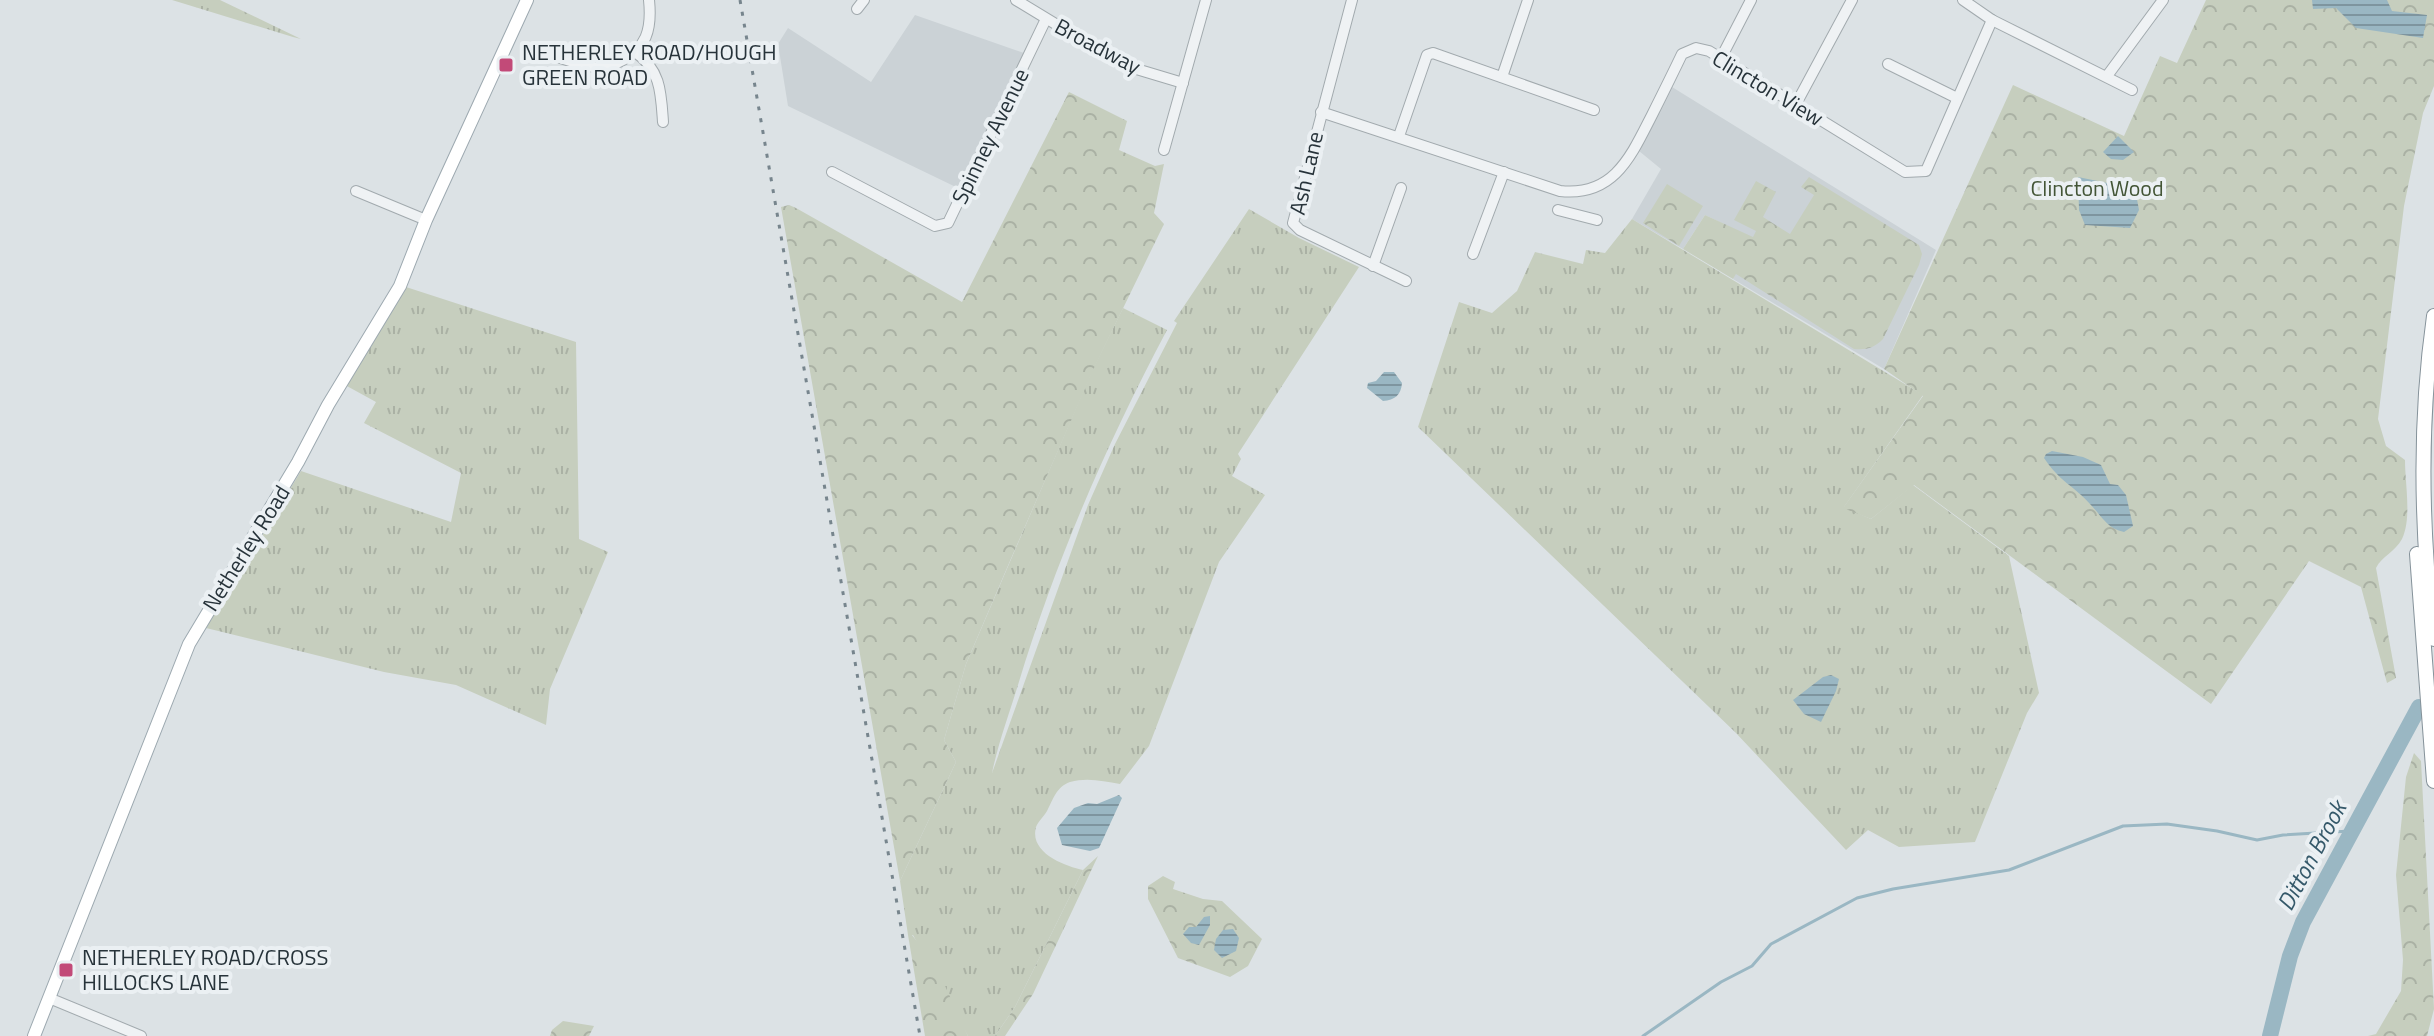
<svg xmlns="http://www.w3.org/2000/svg" width="2434" height="1036" font-family="'Titillium Web',sans-serif">
<style>
.built{fill:#cbd2d6}
.grass{fill:url(#grass-tufts)}
.forest{fill:url(#forest-crowns)}
.water{fill:url(#water-rules)}
.lines{fill:none;stroke-linecap:round;stroke-linejoin:round}
.stream{stroke:#9ab7c3;stroke-width:3}
.river{stroke:#9ab7c3;stroke-width:16}
.minor-casing{stroke:#a2aaae;stroke-width:12}
.major-casing{stroke:#9da9b0;stroke-width:14}
.highway-casing{stroke:#85929a;stroke-width:16}
.minor{stroke:#eff2f4;stroke-width:10}
.major{stroke:#fff;stroke-width:12}
.highway{stroke:#fff;stroke-width:14}
.rail{stroke:#77858d;stroke-width:3;stroke-dasharray:4 8;stroke-linecap:butt}
.poi-dot{fill:#c24a78;stroke:#ebf0f3;stroke-width:3}
.labels{text-anchor:middle;stroke-width:8;stroke-linejoin:round;paint-order:stroke}
.street-label{font-size:22px;fill:#27333a;stroke:#ebf0f3}
.poi-label{font-size:22px;fill:#27333a;stroke:#ebf0f3;text-anchor:start}
.park-label{font-size:22px;fill:#435536;stroke:#ebf0f3}
.water-label{font-size:24px;font-style:italic;fill:#35596a;stroke:#ebf0f3}
</style>
<defs>
<pattern id="grass-tufts" width="24" height="20" patternUnits="userSpaceOnUse" patternTransform="scale(2)"><rect width="24" height="20" fill="#c6cebe"/><path d="M3 7l-1-3M5 7V3M7 7l1-3M15 17l-1-3M17 17v-4M19 17l1-3" fill="none" stroke="#aab1a4"/></pattern>
<pattern id="forest-crowns" width="20" height="18" patternUnits="userSpaceOnUse" patternTransform="scale(2)"><rect width="20" height="18" fill="#c6cebe"/><path d="M2 6a3 3 0 1 1 6 0M12 15a3 3 0 1 1 6 0" fill="none" stroke="#aab1a4"/></pattern>
<pattern id="water-rules" width="6" height="5" patternUnits="userSpaceOnUse" patternTransform="scale(2)"><rect width="6" height="5" fill="#9ab7c3"/><path d="M0 2.5h6" fill="none" stroke="#7e959f"/></pattern>
</defs>
<rect width="100%" height="100%" fill="#dce2e5"/>
<!-- built -->
<g class="built">
<polygon points="915,15 1024,53 960,189 788,106 778,44 788,28 871,82"/>
<polygon points="1672,87 1936,250 1884,369 1733,279 1753,238 1705,215 1683,249 1632,219 1661,169 1639,151"/>
</g>
<!-- grass -->
<g class="grass">
<polygon points="172,0 220,0 301,39 293,37"/>
<path d="M1249,209L1299,238L1359,267L1238,454L1241,459L1232,476L1265,495L1219,562L1149,746L1120,784C1103,781 1087,777 1070,782C1056,787 1053,800 1047,811C1044,816 1038,822 1036,827C1029,853 1065,866 1083,870L1015,1007L995,1036H968L913,935H908L900,881L956,762L944,740L966,664L1092,371L1123,308L1167,330C1107,443 1055,562 1018,685C1009,714 998,744 992,773L1088,505L1115,444L1177,323L1174,321Z"/>
<polygon points="1632,219 1923,395 1844,507 1871,519 1913,485 2009,556 2039,693 2027,713 1975,842 1899,847 1868,830 1846,850 1735,732 1418,427 1459,302 1492,313 1517,291 1535,252 1583,264 1586,250 1605,253"/>
<polygon points="406,287 576,342 579,539 608,552 550,689 546,725 456,685 384,672 206,628 301,471 451,522 461,473 364,423 376,402 345,385"/>
</g>
<!-- forest -->
<g class="forest">
<path d="M2206,0H2434V86L2423,113L2404,206L2378,419L2386,446L2405,460C2405,484 2412,518 2402,539C2395,552 2382,556 2376,568L2396,678L2387,683L2361,587L2309,561L2211,704L1914,485L1871,519L1843,508L1923,396L1884,369L2013,85L2124,136L2160,56L2177,63Z"/>
<polygon points="1069,92 1127,121 1119,150 1155,166 1164,164 1154,213 1164,224 1094,368 1010,561 966,664 944,740 956,762 900,881 781,207 789,205 796,208 962,302"/>
<path d="M1809,177L1919,245L1922,254L1919,265L1883,339C1874,348 1867,350 1854,349L1736,274L1733,279L1683,249L1705,215L1753,237L1756,231L1734,220L1756,181L1776,192L1763,217L1790,234L1814,195L1801,187Z"/>
<polygon points="1667,184 1703,206 1679,246 1643,223"/>
<polygon points="2414,753 2421,761 2434,1009 2427,1036 2368,1036 2376,1034 2401,991 2403,960 2396,875 2406,777"/>
<polygon points="1098,856 1033,994 1005,1036 995,1036 1015,1007 1083,870"/>
<polygon points="1163,876 1175,882 1173,889 1203,899 1222,901 1262,939 1248,966 1230,977 1178,958 1148,899 1148,886"/>
<polygon points="908,935 912,935 935,964 968,1036 925,1036"/>
<polygon points="563,1021 594,1026 589,1036 550,1036 552,1030"/>
</g>
<!-- water -->
<g class="water">
<polygon points="2312,0 2387,0 2392,11 2427,15 2423,38 2356,28 2336,8 2313,9"/>
<polygon points="2118,136 2134,152 2123,160 2111,159 2103,152"/>
<polygon points="2078,177 2127,187 2136,194 2139,210 2130,228 2085,225 2079,210"/>
<path d="M1384,372H1394L1402,383C1401,395 1395,400 1383,401L1367,388L1368,383L1376,381Z"/>
<path d="M2052,451L2083,457L2101,465L2110,484L2118,485L2126,495L2133,526L2124,532C2107,529 2101,515 2090,504C2074,486 2059,481 2044,458L2046,454Z"/>
<polygon points="1831,675 1839,679 1836,691 1821,722 1804,714 1793,700 1823,677"/>
<polygon points="1119,795 1122,798 1099,848 1090,851 1062,845 1057,828 1074,808 1088,803 1097,804"/>
<polygon points="1210,916 1210,925 1199,945 1191,943 1183,934 1189,927 1196,927 1204,917"/>
<polygon points="1233,929 1239,938 1236,951 1222,958 1214,950 1216,939 1223,930"/>
</g>
<g class="lines">
<!-- stream -->
<polyline class="stream" points="1643,1036 1721,982 1752,966 1771,944 1857,898 1893,889 2009,870 2123,826 2167,824 2217,831 2257,840 2283,835 2350,831"/>
<!-- river -->
<polyline class="river" points="2270,1036 2290,956 2303,922 2419,707"/>
<!-- minor casing -->
<g class="minor-casing">
<g id="minor">
<polyline points="1016,0 1123,65 1183,83"/>
<polyline points="1352,0 1293,223 1300,230 1406,281"/>
<polyline points="1963,0 1992,20 2132,90"/>
<polyline points="857,9 864,0"/>
<path d="M533,49C553,55 574,64 594,67C603,68 611,66 619,62C647,49 652,29 649,0"/>
<path d="M635,52C661,70 661,93 663,122"/>
<polyline points="1721,58 1751,0"/>
<polyline points="1888,64 1957,98"/>
<polyline points="2107,76 2163,0"/>
<polyline points="1502,77 1528,0"/>
<polyline points="1796,104 1852,0"/>
<path d="M1321,112L1560,191C1614,197 1631,156 1652,115C1662,95 1672,75 1682,54L1696,48L1709,51L1905,172L1926,171L1992,20"/>
<polyline points="1399,136 1427,55 1433,53 1594,110"/>
<polyline points="1164,150 1206,0"/>
<polyline points="832,172 935,226 948,223 1046,19"/>
<polyline points="356,191 426,220"/>
<polyline points="1558,210 1597,220"/>
<polyline points="1473,254 1504,172"/>
<polyline points="1373,266 1401,188"/>
<polyline points="49,998 141,1036"/>
</g>
</g>
<!-- major casing -->
<g class="major-casing">
<polyline id="major" points="34,1036 189,644 298,462 328,405 400,286 426,220 527,0"/>
</g>
<!-- highway casing -->
<g class="highway-casing">
<g id="highway">
<path d="M2434,316C2419,422 2421,532 2434,639"/>
<polyline points="2417,554 2434,781"/>
</g>
</g>
<!-- minor -->
<use href="#minor" class="minor"/>
<!-- major -->
<use href="#major" class="major"/>
<!-- highway -->
<use href="#highway" class="highway"/>
<!-- rail -->
<polyline class="rail" points="740,0 920,1036"/>
</g>
<!-- markers -->
<g class="poi-dot">
<rect x="498" y="57" width="16" height="16" rx="4"/>
<rect x="58" y="962" width="16" height="16" rx="4"/>
</g>
<g class="labels">
<!-- street labels -->
<g class="street-label">
<text transform="translate(1098 46) rotate(28)" y="8">Broadway</text>
<text transform="translate(1768 88) rotate(31)" y="8">Clincton View</text>
<text transform="translate(990 136) rotate(-64)" y="8">Spinney Avenue</text>
<text transform="translate(1306 173) rotate(-77)" y="8">Ash Lane</text>
<text transform="translate(246 548) rotate(-58)" y="8">Netherley Road</text>
</g>
<!-- poi labels -->
<g class="poi-label">
<text x="522" y="60">NETHERLEY ROAD/HOUGH<tspan x="522" dy="25">GREEN ROAD</tspan></text>
<text x="82" y="965">NETHERLEY ROAD/CROSS<tspan x="82" dy="25">HILLOCKS LANE</tspan></text>
</g>
<!-- park labels -->
<g class="park-label">
<text x="2097" y="196">Clincton Wood</text>
</g>
<!-- water labels -->
<g class="water-label">
<text transform="translate(2312 856) rotate(-62)" y="8">Ditton Brook</text>
</g>
</g>
</svg>
